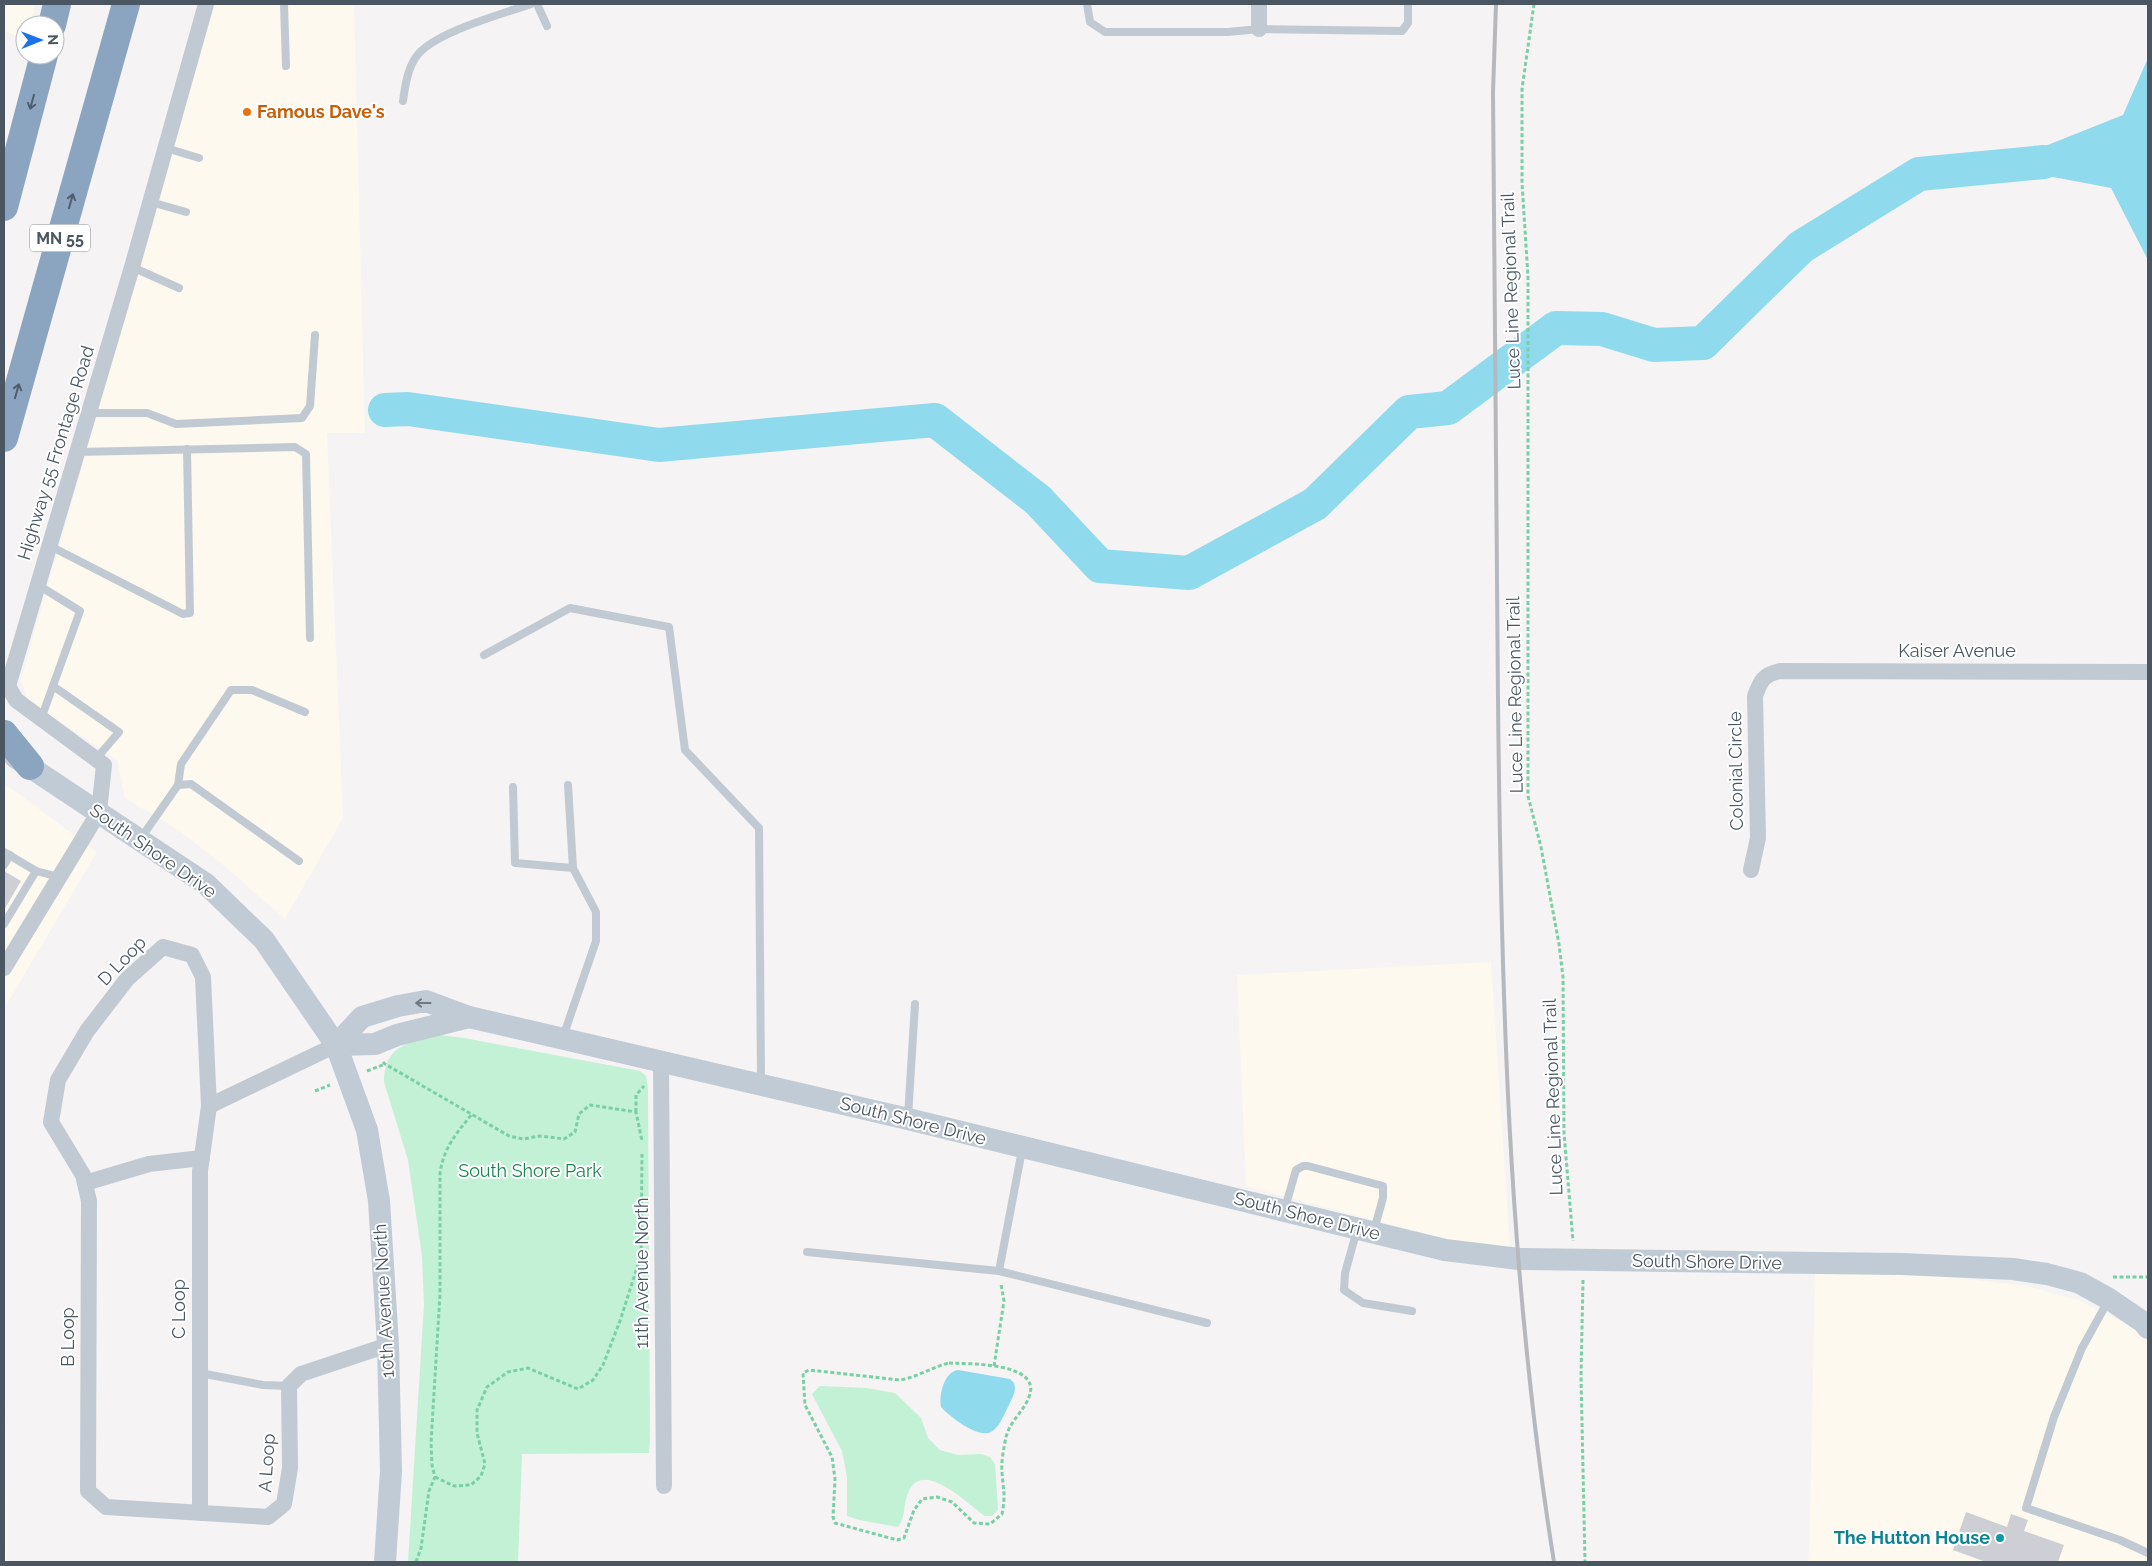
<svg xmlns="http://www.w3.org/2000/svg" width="2152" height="1566" font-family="Raleway,sans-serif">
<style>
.commercial{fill:#fdf9ef}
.green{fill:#c3f1d5}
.water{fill:#90daee}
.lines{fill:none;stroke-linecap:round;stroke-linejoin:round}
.river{stroke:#90daee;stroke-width:34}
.building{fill:#cdcfd5}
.path{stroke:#7ad0a6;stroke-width:3;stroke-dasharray:4 2.5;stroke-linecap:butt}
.lane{stroke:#c1cad2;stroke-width:8}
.street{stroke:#c1cad2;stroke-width:16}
.secondary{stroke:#c1cbd6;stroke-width:22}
.highway{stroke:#8ba5c1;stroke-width:28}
.rail{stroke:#b5b8bd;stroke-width:4}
.oneway{stroke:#505e6b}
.oneway2{stroke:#6e7984}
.food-dot{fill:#e8710a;stroke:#fff;stroke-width:2}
.culture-dot{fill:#0f9aa8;stroke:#fff;stroke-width:2}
.labels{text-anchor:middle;stroke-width:4;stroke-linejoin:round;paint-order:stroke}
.shield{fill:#fff;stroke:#808990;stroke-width:1}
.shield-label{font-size:16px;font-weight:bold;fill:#4a5661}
.food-label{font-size:18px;font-weight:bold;fill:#c56008;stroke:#fff;text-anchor:start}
.street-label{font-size:18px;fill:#4a5661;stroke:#fff}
.park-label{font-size:18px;fill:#17864f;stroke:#fff}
.culture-label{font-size:18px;font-weight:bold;fill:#0d838f;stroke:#fff;text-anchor:end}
</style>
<rect width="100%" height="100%" fill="#f5f3f3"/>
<!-- commercial -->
<g class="commercial">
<polygon points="4,4 35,4 30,25 25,25 25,39 4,31"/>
<polygon points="215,4 354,4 365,433 327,433 343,818 285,919 222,864 181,832 125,798 117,760 32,703 26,696 21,679"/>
<polygon points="4,783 97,852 4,1009"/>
<polygon points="1491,962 1510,1248 1448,1240 1246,1186 1237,975"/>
<polygon points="1918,1273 2026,1286 2078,1300 2130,1326 2148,1342 2148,1562 1809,1562 1815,1274"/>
<polygon points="4,1280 7,1562 4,1562"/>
</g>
<!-- green -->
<g class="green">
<path d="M440,1035L464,1038L640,1071L646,1076L648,1088L650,1440L649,1453L522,1454L518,1562H408L424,1304L422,1256L408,1160L384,1082C384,1044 411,1042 440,1035Z"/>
<path d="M820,1386L867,1388L895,1393L921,1418L928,1438L940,1450L958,1455L981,1454L990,1457L995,1464L998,1510L992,1516H985C968,1505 922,1457 908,1493C903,1504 906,1517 898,1527L859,1520L847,1516V1477L842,1451L812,1394Z"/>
</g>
<!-- water -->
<g class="water">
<polygon points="2148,58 2148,260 2111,188 1995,166 2123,115"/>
<path d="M958,1370L1010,1379L1014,1383C1017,1391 1012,1398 1009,1405C1004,1414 1000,1427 991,1432C978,1439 949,1416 941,1407C939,1394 944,1372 958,1370Z"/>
</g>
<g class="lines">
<!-- river -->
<polyline class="river" points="385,410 408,409 659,445 935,420 1038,500 1100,566 1189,573 1315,504 1409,412 1448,408 1556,328 1602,329 1654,345 1703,343 1801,247 1919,174 2044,162"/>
</g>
<!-- building -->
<g class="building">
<polygon points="4,871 21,881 4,910"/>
<polygon points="1966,1512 2007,1527 2011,1514 2028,1520 2024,1531 2064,1545 2058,1562 1986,1562 1953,1550"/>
</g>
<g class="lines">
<!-- path -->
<g class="path">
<polyline points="1534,4 1522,89 1522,183 1528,277 1528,796 1541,847 1559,944 1563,977 1564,1133 1573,1241"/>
<polyline points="383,1062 385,1064 509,1136 523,1139 540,1136 564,1139 575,1132 579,1114 590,1105 636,1112 642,1141"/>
<polyline points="367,1071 385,1064"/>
<polyline points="315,1091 330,1085"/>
<polyline points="636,1112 636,1095 644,1086"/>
<polyline points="2113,1277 2148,1277"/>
<polyline points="1583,1280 1581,1376 1585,1562"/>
<path d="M949,1363C968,1364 1043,1362 1029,1397C1024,1411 1010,1421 1006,1437C1004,1447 1001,1461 1002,1472C1003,1490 1006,1494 1002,1514L990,1524L974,1523L952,1502L937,1497L922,1499L914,1510L904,1538L897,1540L835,1523L833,1517L835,1479L832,1457L805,1405L803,1373L809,1370L900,1380C918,1377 932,1367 949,1363Z"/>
<polyline points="994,1366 1004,1301 1001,1284"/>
<polyline points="435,1477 454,1486 471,1485 481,1476 485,1464 477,1433 477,1410 487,1387 508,1372 528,1368 578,1389 593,1380 603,1365 620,1321 641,1255 642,1154"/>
<path d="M416,1562L421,1548L429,1491L435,1477L432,1465L431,1443L440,1294V1173C444,1147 456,1134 472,1114"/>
</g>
<!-- lane -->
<g class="lane">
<polyline points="284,4 286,66"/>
<polyline points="537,4 547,26"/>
<polyline points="1087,4 1090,22 1105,32 1228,32 1259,29 1402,31 1408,23 1408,4"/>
<path d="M403,101C405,87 407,70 416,57C432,33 502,14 531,4"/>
<polyline points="166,148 199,158"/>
<polyline points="151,202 186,212"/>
<polyline points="132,267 179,288"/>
<polyline points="89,413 147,413 176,424 302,418 310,406 315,335"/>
<polyline points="78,452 295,447 306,454 310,638"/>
<polyline points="50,546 183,614 190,613 187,449"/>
<polyline points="38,585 80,611 41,719"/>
<polyline points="484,655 570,608 669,627 685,750 759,828 761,1082"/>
<polyline points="53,686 119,732 96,759"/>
<polyline points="178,785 181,764 231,690 252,690 305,712"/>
<polyline points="513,787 515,863 573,868"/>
<polyline points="141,838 178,785 191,784 299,861"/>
<polyline points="4,852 36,871 59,877"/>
<polyline points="4,865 10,855"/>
<polyline points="4,924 36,871"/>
<polyline points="563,1037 596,941 596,912 573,868 568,785"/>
<polyline points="908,1117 915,1004"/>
<polyline points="1285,1208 1296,1170 1303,1166 1308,1166 1383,1186 1383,1198 1374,1230"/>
<polyline points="1357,1230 1345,1273 1344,1290 1363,1303 1412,1311"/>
<polyline points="807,1252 999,1271 1207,1323"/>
<polyline points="999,1271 1022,1150"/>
<polyline points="2108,1301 2082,1348 2054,1417 2026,1508 2120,1540 2148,1553"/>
<polyline points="200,1373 263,1385 289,1386"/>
</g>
<!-- street -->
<g class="street">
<polyline points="1259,4 1259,29"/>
<path d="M1751,870L1758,838L1755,696C1761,680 1763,675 1780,671L2148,672"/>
<polyline points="4,968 99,812 104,765 16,700 8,686 132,267 206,4"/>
<polyline points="661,1060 664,1486"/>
<polyline points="209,1106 336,1045"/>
<polyline points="85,1183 149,1164 202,1158"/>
<polyline points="200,1513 200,1171 209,1106 203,977 192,955 163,947 127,979 87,1031 58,1080 51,1122 83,1175 89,1201 88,1491 106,1507 268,1517 284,1504 290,1468 289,1386 301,1374 388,1345"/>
</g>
<!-- secondary -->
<g class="secondary">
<polyline points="15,757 206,884 264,940 336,1045 367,1130 379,1201 388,1345 391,1471 385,1562"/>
<polyline points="336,1045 362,1017 398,1006 426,1001 469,1017 908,1119 1445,1250 1519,1259 1902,1264 2013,1269 2047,1274 2080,1283 2109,1299 2143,1322 2148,1328"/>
<polyline points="336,1045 375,1044 397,1035 469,1017"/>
</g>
<!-- highway -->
<g class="highway">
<polyline points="52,25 57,4"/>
<polyline points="4,207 44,55"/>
<polyline points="4,438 126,4"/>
<polyline points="4,734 30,766"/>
</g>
<!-- rail -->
<path class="rail" d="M1496,4L1493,92C1494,295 1496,497 1498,699C1501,987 1508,1277 1554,1562"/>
</g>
<!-- one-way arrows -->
<defs><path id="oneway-shaft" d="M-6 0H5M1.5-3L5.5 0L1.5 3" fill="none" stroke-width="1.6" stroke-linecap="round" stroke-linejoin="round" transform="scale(1.25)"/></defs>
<g class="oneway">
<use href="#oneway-shaft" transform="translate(32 102) rotate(105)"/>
<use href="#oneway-shaft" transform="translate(71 201) rotate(-74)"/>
<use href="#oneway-shaft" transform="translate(17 391) rotate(-74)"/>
</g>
<use class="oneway2" href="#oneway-shaft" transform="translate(423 1003) rotate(180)"/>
<!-- markers -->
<circle class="food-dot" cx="247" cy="112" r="5"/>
<circle class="culture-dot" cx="2000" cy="1538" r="5"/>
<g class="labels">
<!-- shield labels -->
<rect class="shield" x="30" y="224.5" width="60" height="27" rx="4"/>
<g class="shield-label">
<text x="60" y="244">MN 55</text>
</g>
<!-- food labels -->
<g class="food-label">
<text x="257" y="118">Famous Dave's</text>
</g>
<!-- street labels -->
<g class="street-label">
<text transform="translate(1511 291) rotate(-92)" y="6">Luce Line Regional Trail</text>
<text transform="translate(56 453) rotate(-73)" y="6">Highway 55 Frontage Road</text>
<text x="1957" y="657">Kaiser Avenue</text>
<text transform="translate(1515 695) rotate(-91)" y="6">Luce Line Regional Trail</text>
<text transform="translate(1736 771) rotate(-91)" y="6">Colonial Circle</text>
<text transform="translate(153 851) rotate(35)" y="6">South Shore Drive</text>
<text transform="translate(122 961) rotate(-46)" y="6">D Loop</text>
<text transform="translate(1553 1097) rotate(-92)" y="6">Luce Line Regional Trail</text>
<text transform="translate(913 1121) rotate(14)" y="6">South Shore Drive</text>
<text transform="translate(1307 1216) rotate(14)" y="6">South Shore Drive</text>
<text transform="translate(1707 1262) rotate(1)" y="6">South Shore Drive</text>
<text transform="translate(642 1273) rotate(-90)" y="6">11th Avenue North</text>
<text transform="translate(384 1301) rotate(-93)" y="6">10th Avenue North</text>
<text transform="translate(179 1309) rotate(-90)" y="6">C Loop</text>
<text transform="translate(68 1337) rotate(-90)" y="6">B Loop</text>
<text transform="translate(267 1463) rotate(-86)" y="6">A Loop</text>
</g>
<!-- park labels -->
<g class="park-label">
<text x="530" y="1177">South Shore Park</text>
</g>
<!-- culture labels -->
<g class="culture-label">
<text x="1990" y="1544">The Hutton House</text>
</g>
</g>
<!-- border -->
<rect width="2152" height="1566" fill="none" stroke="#4a5661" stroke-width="10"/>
<!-- north arrow -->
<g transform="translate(40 40) rotate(89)"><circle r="24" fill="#ffffff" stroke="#b7bbc0"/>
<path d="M0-4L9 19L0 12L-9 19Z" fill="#1a73e8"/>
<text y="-8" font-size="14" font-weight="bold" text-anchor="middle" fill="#4a5661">N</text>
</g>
</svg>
